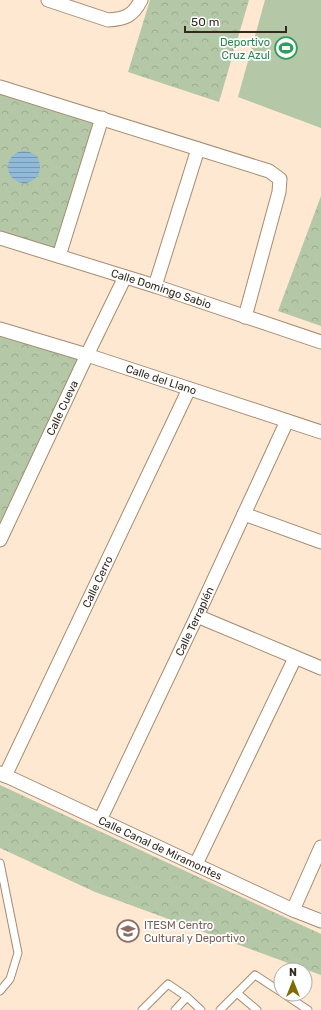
<svg xmlns="http://www.w3.org/2000/svg" width="321" height="1010" font-family="Rubik,sans-serif">
<style>
.green{fill:#b4c7a7}
.park{fill:url(#park-crowns)}
.water{fill:url(#water-rules)}
.lines{fill:none;stroke-linecap:round;stroke-linejoin:round}
.service-casing{stroke:#a58c71;stroke-width:9}
.minor-casing{stroke:#a58c71;stroke-width:15}
.service{stroke:#fff;stroke-width:7}
.minor{stroke:#fff;stroke-width:13}
.labels{text-anchor:middle;stroke-width:3.5;stroke-linejoin:round;paint-order:stroke}
.leisure-label{font-size:11px;fill:#27864d;stroke:#fff;text-anchor:end}
.street-label{font-size:11px;fill:#33291e;stroke:#fff}
.education-label{font-size:11px;fill:#785e54;stroke:#fff;text-anchor:start}
</style>
<defs>
<pattern id="park-crowns" width="20" height="18" patternUnits="userSpaceOnUse"><rect width="20" height="18" fill="#b4c7a7"/><path d="M2 6a3 3 0 1 1 6 0M12 15a3 3 0 1 1 6 0" fill="none" stroke="#9bab8f"/></pattern>
<pattern id="water-rules" width="6" height="5" patternUnits="userSpaceOnUse"><rect width="6" height="5" fill="#91bad9"/><path d="M0 2.5h6" fill="none" stroke="#7797af"/></pattern>
</defs>
<rect width="100%" height="100%" fill="#fee8d1"/>
<!-- green -->
<polygon class="green" points="265,0 321,0 321,128 238,97"/>
<!-- park -->
<g class="park">
<polygon points="150,0 249,0 219,102 128,72"/>
<polygon points="0,88 101,119 56,253 0,236"/>
<polygon points="321,196 321,326 278,311"/>
<polygon points="0,333 80,356 0,528"/>
<polygon points="0,785 321,934 321,975 95,892 0,848"/>
</g>
<!-- water -->
<circle class="water" cx="24" cy="167" r="16"/>
<g class="lines">
<!-- service casing -->
<g class="service-casing">
<g id="service">
<polyline points="0,863 18,953 10,979 0,991"/>
<polyline points="237,993 257,1010"/>
<polyline points="284,994 308,1010"/>
<polyline points="142,1010 168,984 187,997"/>
<polyline points="175,1010 187,997 201,1010"/>
<polyline points="220,1010 255,975 281,992"/>
</g>
</g>
<!-- minor casing -->
<g class="minor-casing">
<g id="minor">
<path d="M48,0L108,20C125,19 133,16 141,0"/>
<polyline points="0,87 269,171 280,179 279,192 245,317"/>
<path id="s1" d="M0,238L155,286L321,342"/>
<polyline points="59,256 102,118"/>
<polyline points="155,286 198,149"/>
<path id="s2" d="M0,329L87,355L321,432"/>
<polyline points="244,514 321,542"/>
<path id="s3" d="M0,540L87,355L125,277"/>
<polyline points="197,616 321,668"/>
<path id="s4" d="M0,773L293,910L321,921"/>
<path id="s5" d="M5,776L189,389"/>
<path id="s6" d="M100,820L197,616L287,421"/>
<polyline points="196,864 295,658"/>
<polyline points="293,910 321,847"/>
</g>
</g>
<!-- service -->
<use href="#service" class="service"/>
<!-- minor -->
<use href="#minor" class="minor"/>
</g>
<!-- icons -->
<defs>
<g id="stadium-ring" transform="scale(1.15)"><circle r="9.5" fill="#fff" stroke="#2e9e5b" stroke-width="1.5"/><path d="M0-5a6.5 5 0 1 0 0 10a6.5 5 0 1 0 0-10ZM-3.5-1.8h7v3.6h-7Z" fill="#2e9e5b"/></g>
<g id="university-ring" transform="scale(1.15)"><circle r="9.5" fill="#fff" stroke="#8d6e63" stroke-width="1.5"/><path d="M0-5L7-2L0 1L-7-2ZM-4 1L0 2.5L4 1V4Q0 6-4 4Z" fill="#8d6e63"/></g>
</defs>
<g fill-rule="evenodd">
<use href="#stadium-ring" x="286" y="48"/>
<use href="#university-ring" x="128" y="931"/>
</g>
<g class="labels">
<!-- leisure labels -->
<g class="leisure-label">
<text x="270" y="46">Deportivo<tspan x="270" dy="13">Cruz Azul</tspan></text>
</g>
<!-- street labels -->
<g class="street-label">
<text dy="4" stroke="none"><textPath href="#s1" startOffset="169">Calle Domingo Sabio</textPath></text>
<text dy="4" stroke="none"><textPath href="#s2" startOffset="169">Calle del Llano</textPath></text>
<text dy="4" stroke="none"><textPath href="#s3" startOffset="146">Calle Cueva</textPath></text>
<text dy="4" stroke="none"><textPath href="#s5" startOffset="215">Calle Cerro</textPath></text>
<text dy="4" stroke="none"><textPath href="#s6" startOffset="220">Calle Terraplén</textPath></text>
<text dy="4" stroke="none"><textPath href="#s4" startOffset="177">Calle Canal de Miramontes</textPath></text>
</g>
<!-- education labels -->
<g class="education-label">
<text x="144" y="929">ITESM Centro<tspan x="144" dy="13">Cultural y Deportivo</tspan></text>
</g>
</g>
<!-- north arrow -->
<g transform="translate(293 982)"><circle r="19" fill="#ffffff" stroke="#ada9a5"/>
<path d="M0-3L7 15L0 10L-7 15Z" fill="#7e6b03"/>
<text y="-6" font-size="11" font-weight="bold" text-anchor="middle" fill="#33291e">N</text>
</g>
<!-- scale -->
<path d="M185 26v6h101v-6" fill="none" stroke="#33291e" stroke-width="2"/>
<text x="191" y="26" font-size="12" fill="#33291e" stroke="#ffffff" stroke-width="3" paint-order="stroke">50 m</text>
</svg>
